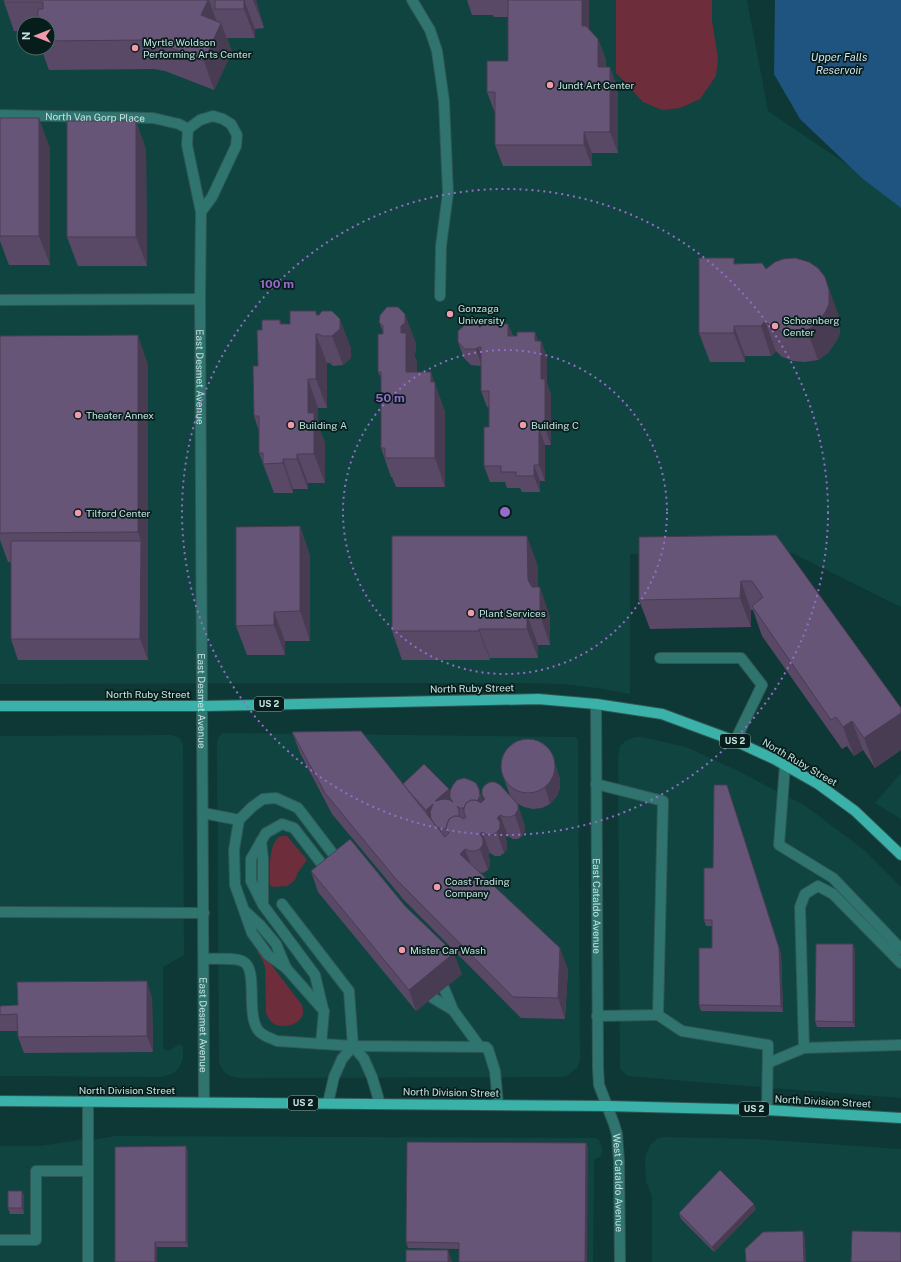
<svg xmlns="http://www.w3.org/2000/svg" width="901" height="1262" font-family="'Public Sans',sans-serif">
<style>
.built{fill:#0f4440;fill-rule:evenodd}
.green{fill:#6d2d3b}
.water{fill:#1f5380}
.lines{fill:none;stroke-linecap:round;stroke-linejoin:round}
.lane-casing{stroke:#2f5754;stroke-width:12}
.street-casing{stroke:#2f5754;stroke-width:12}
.primary-casing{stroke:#2f5754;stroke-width:12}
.lane{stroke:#30746f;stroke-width:10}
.street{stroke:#30746f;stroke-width:10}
.primary{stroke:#3ab1a9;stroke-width:10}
.wall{fill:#594966}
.shaded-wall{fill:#483c53}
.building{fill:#675577;stroke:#483c53}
.ring{fill:none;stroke:#966cca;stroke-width:2;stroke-dasharray:2 4}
.poi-dot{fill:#f39aaa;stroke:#061d1b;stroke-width:1.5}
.labels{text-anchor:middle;stroke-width:3.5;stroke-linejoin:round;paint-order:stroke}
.shield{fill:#061d1b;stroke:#8da7a4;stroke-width:1}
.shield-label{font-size:9px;font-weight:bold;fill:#c7e2df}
.poi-label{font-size:10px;fill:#c7e2df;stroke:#061d1b;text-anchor:start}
.street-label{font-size:10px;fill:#c7e2df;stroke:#061d1b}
.water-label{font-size:11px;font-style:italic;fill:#d3e1f0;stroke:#061d1b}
.centre{fill:#966cca;stroke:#061d1b;stroke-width:2}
.ring-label{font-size:12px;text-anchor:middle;font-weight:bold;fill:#966cca;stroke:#061d1b;stroke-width:3.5;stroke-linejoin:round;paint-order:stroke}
</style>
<rect width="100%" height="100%" fill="#0e3835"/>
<!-- built -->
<g class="built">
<path d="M0,0H747L768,111L901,201V607L792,553L630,554V694L597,688L562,684L514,683L0,684ZM24,24H48V48H24Z"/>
<polygon points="223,733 575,737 578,740 580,1061 577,1068 567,1076 561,1077 239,1078 230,1076 224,1072 219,1063 217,742 218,738"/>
<polygon points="171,735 180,738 183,745 184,955 163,967 163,1047 164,1049 168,1051 180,1044 183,1047 183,1058 180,1066 174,1073 162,1077 0,1076 0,736"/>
<polygon points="635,737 642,737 686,747 736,770 804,805 864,850 901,887 901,1098 709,1083 628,1076 622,1071 620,1068 618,757 620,747 625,741"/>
<polygon points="901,773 901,819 875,803"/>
<polygon points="115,1136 595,1138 599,1140 602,1148 602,1153 600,1157 595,1159 594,1161 593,1262 0,1262 0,1146 40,1146 78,1140 98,1139"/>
<polygon points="666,1137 756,1139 901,1149 901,1262 652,1262 652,1196 646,1182 645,1162 646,1154 651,1144 658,1138"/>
</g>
<!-- green -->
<g class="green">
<polygon points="616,0 712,0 712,21 718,58 716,76 700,99 680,108 662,110 643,102 616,73"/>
<path d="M282,836H287L307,860L298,872L295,880L288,886L273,887L270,885C270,874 268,848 277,839C278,837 280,837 282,836Z"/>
<path d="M260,950L302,1005C308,1021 290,1029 276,1025C271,1023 268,1018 266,1013L265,967L262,959L257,952Z"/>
</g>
<!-- water -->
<polygon class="water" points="775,0 901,0 901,208 863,179 800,119 774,74"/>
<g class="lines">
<!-- lane casing -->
<g class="lane-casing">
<g id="lane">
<path id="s1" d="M0,115L153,118L179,124L188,129"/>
<polyline points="200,299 201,212 187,145 188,129 200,120 213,116 223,119 231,124 237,135 236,146 212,197 201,212"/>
<polyline points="660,658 741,658 762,685 735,741"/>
<polyline points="785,765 779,845 833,878 901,949"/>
<polyline points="596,784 663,801 658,1015 682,1031 768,1045 767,1110"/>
<polyline points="203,813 239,820"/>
<polyline points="261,841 263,859 263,903"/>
<polyline points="282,904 349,991 353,1046"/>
<polyline points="0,912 204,913"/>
<polyline points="246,912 261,926 276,944 286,968"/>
<path d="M204,959C213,959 237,957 244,962C258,971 246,1014 258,1030C262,1036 271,1038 277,1041L353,1046L486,1047L488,1049L495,1071L498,1105"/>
<polyline points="444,988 453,1010 480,1047"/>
<polyline points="433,998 453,1010"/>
<polyline points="323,1009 315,975 263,905 251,881 251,859 266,833 282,824 294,828 328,872"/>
<polyline points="597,1016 658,1015"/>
<polyline points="321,1044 324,1011 286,968 268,955 252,933 235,885 234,850 239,820 252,807 263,799 276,798 298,808 340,863"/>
<polyline points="804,1048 800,907 805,894 818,886 833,894 901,963"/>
<polyline points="768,1063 804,1048 901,1045"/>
<polyline points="328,1103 334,1077 342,1059 353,1046 364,1059 372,1077 380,1104"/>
<polyline points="0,1240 36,1240 36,1171 88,1171"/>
<polyline points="88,1262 88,1101"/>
</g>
</g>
<!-- street casing -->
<g class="street-casing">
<g id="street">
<polyline points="412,0 430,30 437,51 444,101 448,193 441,246 440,296"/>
<path id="s2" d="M0,300L200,299L204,1102"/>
<path id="s3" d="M596,704L598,1068L599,1085L614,1124L617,1134L619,1162L620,1262"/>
</g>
</g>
<!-- primary casing -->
<g class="primary-casing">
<g id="primary">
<polyline points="0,706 203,706 538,699 596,704 662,714 735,741 774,759 818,784 855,811 901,855"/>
<polyline points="0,1101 607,1106 767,1110 901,1118"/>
</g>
</g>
<!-- lane -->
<use href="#lane" class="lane"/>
<!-- street -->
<use href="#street" class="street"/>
<!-- primary -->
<use href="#primary" class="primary"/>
</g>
<!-- wall -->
<g class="wall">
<polygon points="4,0 256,0 264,28 255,29 255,38 227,38 232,52 214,90 165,71 154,69 49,70 41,48 48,48 48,24 24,24 24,31 14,31 4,2"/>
<polygon points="467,0 589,0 589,30 598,39 606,60 606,67 618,88 618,153 592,153 592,166 503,166 495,145 495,113 487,92 508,61 508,17 494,17 493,15 472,15"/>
<polygon points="0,118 50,148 50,265 9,265 0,241"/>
<polygon points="136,121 146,150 147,266 78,266 67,237"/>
<polygon points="736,264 766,269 840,319 840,333 837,340 828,353 818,360 805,362 793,361 782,357 776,351 771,356 745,356 745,362 710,362 699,333"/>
<polygon points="316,311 317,315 351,348 351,358 343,365 333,366 330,363 327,363 327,408 318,408 318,425 325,443 325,483 308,483 308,489 293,489 293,493 274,493 259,453 259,431 254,416 258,366 262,330 280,320 281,324 290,324"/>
<polygon points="379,322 416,343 416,352 414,354 417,363 417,372 434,382 445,412 445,487 396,487 392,477 391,477 381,448 381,378 378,372 383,332"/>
<polygon points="508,324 513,336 517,336 535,332 538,341 541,341 547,358 547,383 551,395 551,445 545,445 545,481 540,481 540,492 522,492 520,488 507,488 505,482 490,482 484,466 489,427 489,407 487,407 481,391 481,366 471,365 464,358 458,342 479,327"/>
<polygon points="0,336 148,365 148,660 18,660 11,639 11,562 8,562 0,540"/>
<polygon points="300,526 310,556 310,641 285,641 285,655 247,655 236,626"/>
<polygon points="776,535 901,708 901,750 875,768 863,750 854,756 847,746 842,749 762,636 753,610 751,610 751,627 650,629 639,600"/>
<polygon points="538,566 538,587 550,617 550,645 538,645 538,658 490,658 490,660 402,660 392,631"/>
<polygon points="292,732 403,784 449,789 450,793 483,801 484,800 482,795 510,795 504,779 551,753 560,779 560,788 557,796 550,804 542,808 533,809 524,807 516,803 525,826 525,831 522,836 518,839 513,839 508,836 505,838 507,843 507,849 504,853 500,856 495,856 490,853 488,855 490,860 490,865 488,870 483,873 480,872 568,969 565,1019 521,1018 403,899 332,814 300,753"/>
<polygon points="704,868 781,953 783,1012 701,1011 699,1005 712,948 712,926 706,926 704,920"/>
<polygon points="311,871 405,906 462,974 416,1011 318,892"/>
<polygon points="855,950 855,1027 817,1027 815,1021"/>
<polygon points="152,998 153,1052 24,1053 18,1037 18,1031 0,1031 0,1006 18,1005"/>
<polygon points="586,1143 588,1149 459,1249 408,1248 406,1242"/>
<polygon points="186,1146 188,1152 188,1247 157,1247 157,1262 115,1262"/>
<polygon points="22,1191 24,1196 24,1214 10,1214 8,1208"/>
<polygon points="756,1209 714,1252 681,1219 679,1213"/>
</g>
<!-- shaded-wall -->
<g class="shaded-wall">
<polygon points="208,0 209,0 219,28 221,23 232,52 214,90 204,61 201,15"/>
<polygon points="244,0 255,29 255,38 244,9"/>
<polygon points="253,0 256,0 264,28"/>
<polygon points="582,0 589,0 589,47 582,26"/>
<polygon points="598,39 606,60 606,88 598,67"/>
<polygon points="610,67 618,88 618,153 610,132"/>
<polygon points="39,118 50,148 50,265 39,236"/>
<polygon points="136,121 146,150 147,266 136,237"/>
<polygon points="584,132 592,153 592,166 584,145"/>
<polygon points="825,277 840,319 840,333 837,340 828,353 818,360 807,330"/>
<polygon points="405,314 416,343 416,352 414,354 417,363 417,401 406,372 401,333 401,326"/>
<polygon points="340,319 351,348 351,358 343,365 332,336"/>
<polygon points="765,321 776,351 771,356 761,326"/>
<polygon points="508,324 514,341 508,336"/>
<polygon points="734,326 745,356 745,362 734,333"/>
<polygon points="535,332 541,348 541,341 547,358 547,383 551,395 551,445 545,429 541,379 535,341"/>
<polygon points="316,334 327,363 327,408 316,379"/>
<polygon points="138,335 148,365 148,660 140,639 141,541 138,532"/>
<polygon points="478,347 484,363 482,366 476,349"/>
<polygon points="431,372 445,412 445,487 435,458 431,382"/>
<polygon points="308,379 318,408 318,425 325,443 325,483 314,454 308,413"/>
<polygon points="539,429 545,445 545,481 539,465"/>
<polygon points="297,454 308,483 308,489 297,459"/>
<polygon points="283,459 293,489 293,493 283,463"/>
<polygon points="534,465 540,481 540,492 534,476"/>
<polygon points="300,526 310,556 310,641 300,611"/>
<polygon points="527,536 538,566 538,609 528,580"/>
<polygon points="741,581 751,610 751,627 740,598"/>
<polygon points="540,587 550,617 550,645 540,615"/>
<polygon points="274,612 285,641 285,655 274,625"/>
<polygon points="527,615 538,645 538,658 527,629"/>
<polygon points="479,629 490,658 490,660 479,631"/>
<polygon points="901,713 901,750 875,768 864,738"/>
<polygon points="852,721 863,750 854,756 843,727"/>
<polygon points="551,753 560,779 560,788 557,796 550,804 545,787"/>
<polygon points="449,789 453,800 450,798 452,801 435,801"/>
<polygon points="479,789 483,800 484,807 472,807"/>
<polygon points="729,791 781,953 783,1012 781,1006"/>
<polygon points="433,804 430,821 426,810"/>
<polygon points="518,805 525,826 525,831 522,836 515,815"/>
<polygon points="500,815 508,836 505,838 507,843 507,849 504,853 497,832 497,818"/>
<polygon points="482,832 490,853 488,855 490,860 490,865 488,870 480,849 480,834"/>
<polygon points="465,849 473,870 460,854"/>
<polygon points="853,944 855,950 855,1027 853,1022"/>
<polygon points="560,948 568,969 565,1019 558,998"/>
<polygon points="454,953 462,974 416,1011 409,990"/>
<polygon points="147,981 152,998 153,1052 147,1036"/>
<polygon points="586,1143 588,1149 587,1262 585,1262"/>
<polygon points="186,1146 188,1152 188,1247 186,1242"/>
<polygon points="22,1191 24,1196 24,1214 22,1208"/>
<polygon points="754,1204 756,1209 714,1252 712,1247"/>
<polygon points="803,1231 805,1237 806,1262 804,1262"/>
<polygon points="155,1242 157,1247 157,1262 155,1262"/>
<polygon points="448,1250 452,1261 452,1262 448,1262"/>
</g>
<!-- building -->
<g class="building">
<polygon points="4,0 208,0 201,15 221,23 204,61 154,41 144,40 48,41 48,24 38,24 38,9 43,9 43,2 4,2"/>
<rect x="215" y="0" width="29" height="9"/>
<polygon points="508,0 582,0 582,26 586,26 598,39 598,67 610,67 610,132 584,132 584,145 495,145 495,92 487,92 487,61 508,61"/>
<rect x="0" y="118" width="39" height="118"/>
<rect x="67" y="121" width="69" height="116"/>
<polygon points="699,258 734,258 734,264 762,263 766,269 775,262 783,259 795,258 809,262 818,268 825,277 829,290 829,304 826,311 817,324 807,330 795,333 782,332 772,327 765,321 761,326 734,326 734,333 699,333"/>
<polygon points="387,307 398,307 405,314 405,323 401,326 401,333 406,333 406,372 431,372 431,382 435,382 435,458 385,458 385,448 381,448 381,372 378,372 378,334 383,334 383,326 379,322 380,315"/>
<polygon points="290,311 316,311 316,315 319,315 322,311 332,311 340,319 340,329 332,336 322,336 319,334 316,334 316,379 308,379 308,413 314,413 314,454 297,454 297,459 283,459 283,463 263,464 263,453 259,453 259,416 254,416 253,366 258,366 257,330 262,330 262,320 280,320 280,324 290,324"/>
<polygon points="466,324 477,324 479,327 481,327 481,324 508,324 508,336 517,336 517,332 535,332 535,341 541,341 541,379 545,379 545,429 539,429 539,465 534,465 534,476 516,476 516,472 501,472 501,466 484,466 484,427 489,427 489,391 481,391 481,347 478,347 476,349 465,349 458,342 458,331"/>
<polygon points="138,335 138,532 0,533 0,336"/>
<polygon points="300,526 300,611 274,612 274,625 236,626 236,527"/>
<polygon points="776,535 901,708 901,713 864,738 852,721 843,727 836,717 831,720 752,606 763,597 752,581 741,581 740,598 639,600 639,537"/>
<polygon points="392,536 527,536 528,580 532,587 540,587 540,615 527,615 527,629 479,629 479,631 392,631"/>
<polygon points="11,541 141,541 140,639 11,639"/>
<polygon points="361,731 445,837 449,833 446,829 447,824 449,819 454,816 459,816 464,819 466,817 464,813 464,807 466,803 471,800 476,800 481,803 485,799 482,795 482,789 485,785 490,782 495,782 500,785 515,801 518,805 518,810 515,815 510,817 505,817 500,815 497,818 500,822 500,828 497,832 492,835 487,835 482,832 480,834 483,839 483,844 480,849 475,851 470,851 465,849 460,854 560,948 558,998 513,997 395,878 325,793 292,732"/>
<circle cx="528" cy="766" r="27"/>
<polygon points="424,764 449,789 435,801 444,799 450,800 453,802 450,798 450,791 453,785 457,780 464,778 470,780 476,783 479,789 480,796 477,801 476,800 471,800 466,803 464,808 459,808 457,806 459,810 459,816 454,816 449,819 447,824 446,829 439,828 436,826 431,819 430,812 433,804 426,810 412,795 403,784"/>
<polygon points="714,785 727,785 779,948 781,1006 699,1005 699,948 712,948 712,920 704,920 704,868 713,868"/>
<polygon points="350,839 405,906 454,953 409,990 311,871"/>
<polygon points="816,944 853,944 853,1022 815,1021"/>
<polygon points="147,981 147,1036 18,1037 17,1014 0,1015 0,1006 18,1005 17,982"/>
<polygon points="407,1142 586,1143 585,1262 459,1262 459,1243 406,1242"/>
<polygon points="186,1146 186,1242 155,1242 155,1262 115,1262 115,1147"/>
<polygon points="720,1170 754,1204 712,1247 679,1213"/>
<rect x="8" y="1191" width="14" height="17"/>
<polygon points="803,1231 804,1262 746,1262 745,1249 763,1232"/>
<polygon points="852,1231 901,1232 901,1262 851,1262"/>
<rect x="406" y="1250" width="42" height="12"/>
</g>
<!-- distance rings -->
<g class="ring">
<circle cx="505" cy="512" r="162"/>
<circle cx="505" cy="512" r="323"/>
</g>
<!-- markers -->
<g class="poi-dot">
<circle cx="135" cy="48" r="4"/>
<circle cx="550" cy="85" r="4"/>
<circle cx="450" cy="314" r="4"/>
<circle cx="775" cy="326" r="4"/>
<circle cx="78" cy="415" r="4"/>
<circle cx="291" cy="425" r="4"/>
<circle cx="523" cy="425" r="4"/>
<circle cx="78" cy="513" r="4"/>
<circle cx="471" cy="613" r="4"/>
<circle cx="437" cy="887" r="4"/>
<circle cx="402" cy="950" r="4"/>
</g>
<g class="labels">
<!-- shield labels -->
<g class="shield">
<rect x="254" y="697" width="30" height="14" rx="3"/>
<rect x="720" y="734" width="30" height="14" rx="3"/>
<rect x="288" y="1096" width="30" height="14" rx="3"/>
<rect x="739" y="1102" width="30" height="14" rx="3"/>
</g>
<g class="shield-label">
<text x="269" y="707">US 2</text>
<text x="735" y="744">US 2</text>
<text x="303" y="1106">US 2</text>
<text x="754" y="1112">US 2</text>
</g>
<!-- poi labels -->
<g class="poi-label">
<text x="143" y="46">Myrtle Woldson<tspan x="143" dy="12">Performing Arts Center</tspan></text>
<text x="558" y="89">Jundt Art Center</text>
<text x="458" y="312">Gonzaga<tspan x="458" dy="12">University</tspan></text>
<text x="783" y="324">Schoenberg<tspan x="783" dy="12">Center</tspan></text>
<text x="86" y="419">Theater Annex</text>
<text x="299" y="429">Building A</text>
<text x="531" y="429">Building C</text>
<text x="86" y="517">Tilford Center</text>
<text x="479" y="617">Plant Services</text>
<text x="445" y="885">Coast Trading<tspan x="445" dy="12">Company</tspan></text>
<text x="410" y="954">Mister Car Wash</text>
</g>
<!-- street labels -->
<g class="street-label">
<text dy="4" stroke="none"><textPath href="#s1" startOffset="95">North Van Gorp Place</textPath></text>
<text dy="4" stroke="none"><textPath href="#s2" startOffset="278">East Desmet Avenue</textPath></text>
<text transform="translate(472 688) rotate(-1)" y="4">North Ruby Street</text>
<text x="148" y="698">North Ruby Street</text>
<text dy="4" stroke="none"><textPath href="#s2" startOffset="602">East Desmet Avenue</textPath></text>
<text transform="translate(800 762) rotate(30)" y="4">North Ruby Street</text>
<text dy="4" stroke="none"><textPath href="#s3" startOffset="202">East Cataldo Avenue</textPath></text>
<text dy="4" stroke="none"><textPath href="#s2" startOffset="926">East Desmet Avenue</textPath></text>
<text x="127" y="1094">North Division Street</text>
<text transform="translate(451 1092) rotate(1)" y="4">North Division Street</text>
<text transform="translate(823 1101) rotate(3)" y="4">North Division Street</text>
<text dy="4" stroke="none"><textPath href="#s3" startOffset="482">West Cataldo Avenue</textPath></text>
</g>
<!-- water labels -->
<g class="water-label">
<text x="839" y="61">Upper Falls<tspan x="839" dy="13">Reservoir</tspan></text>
</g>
</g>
<circle cx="505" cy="512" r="6" class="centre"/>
<g class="ring-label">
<text x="277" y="288">100 m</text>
<text x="390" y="402">50 m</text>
</g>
<!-- north arrow -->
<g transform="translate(36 36) rotate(270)"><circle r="19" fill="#061d1b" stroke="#536c69"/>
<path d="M0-3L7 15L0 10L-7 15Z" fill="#f39aaa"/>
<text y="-6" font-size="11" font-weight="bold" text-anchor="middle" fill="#c7e2df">N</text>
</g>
</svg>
